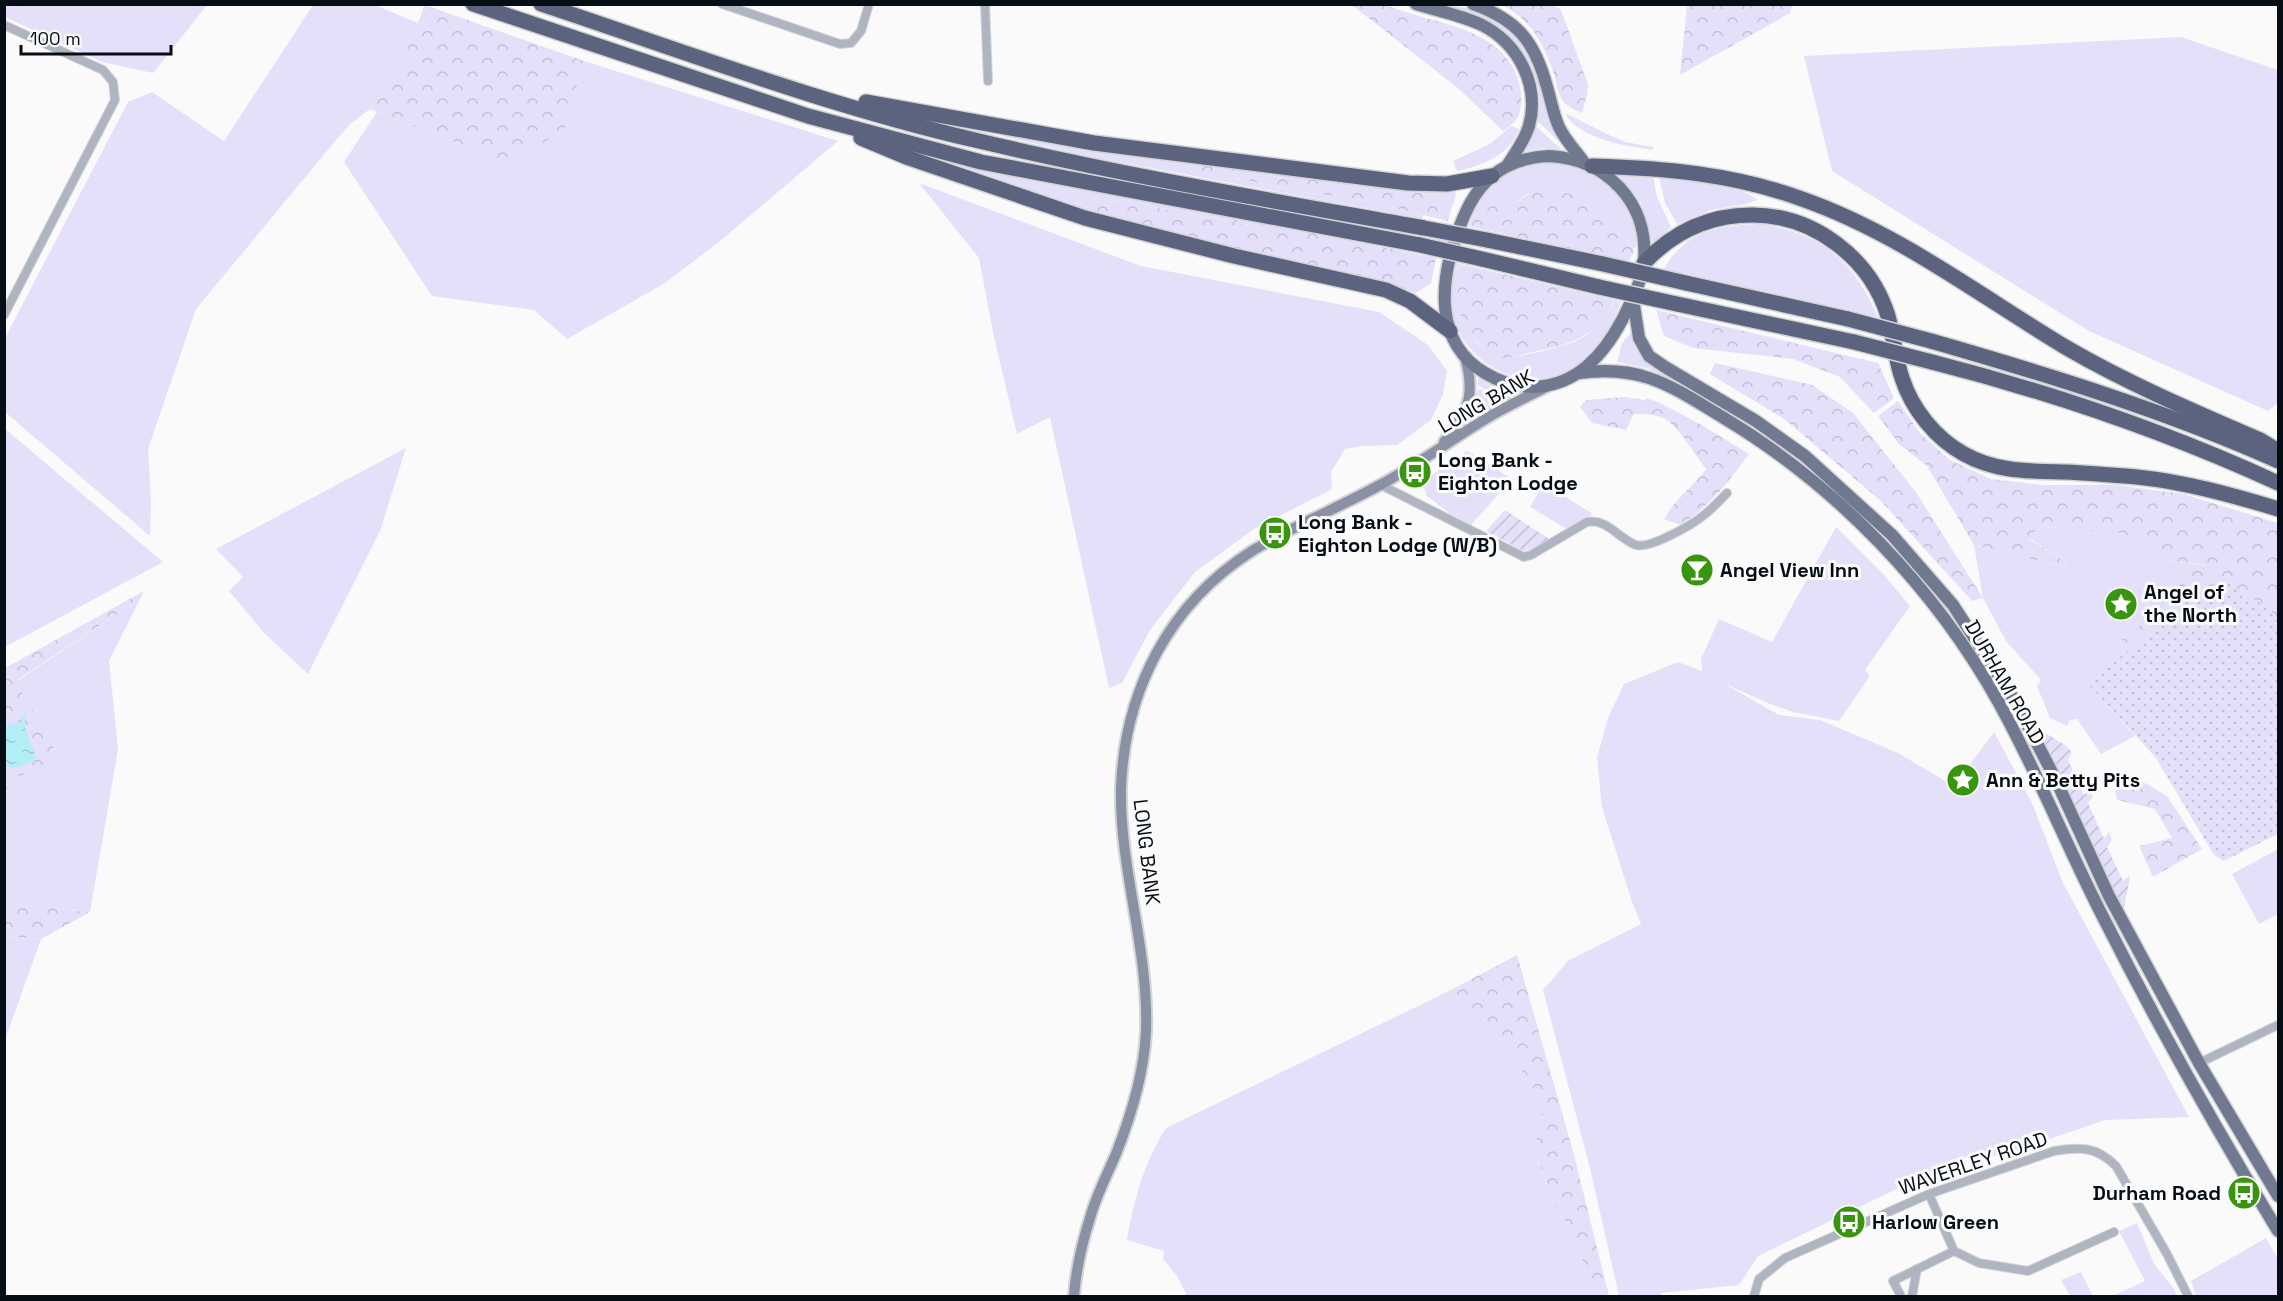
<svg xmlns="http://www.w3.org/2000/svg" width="2283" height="1301" font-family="'Space Grotesk',sans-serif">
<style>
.grass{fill:#e4e0fa}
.forest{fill:url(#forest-crowns)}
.park{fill:url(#park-dots)}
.garden{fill:url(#garden-furrows)}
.water{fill:url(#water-ripples)}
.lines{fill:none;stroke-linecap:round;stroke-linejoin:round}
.street-casing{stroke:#d3d4d5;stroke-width:10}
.secondary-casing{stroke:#d3d4d5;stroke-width:14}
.primary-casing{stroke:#d3d4d5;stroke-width:15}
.highway-casing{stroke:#d3d4d5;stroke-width:18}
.street{stroke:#afb4c1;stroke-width:8}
.secondary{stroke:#8b91a4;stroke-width:10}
.primary{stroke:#717990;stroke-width:12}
.highway{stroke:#5b637e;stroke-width:15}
.highway-bridge-casing{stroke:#d3d4d5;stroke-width:18;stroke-linecap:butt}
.highway-bridge{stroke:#5b637e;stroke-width:15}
.labels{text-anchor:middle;stroke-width:6;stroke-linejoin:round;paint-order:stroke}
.street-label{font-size:20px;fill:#050d15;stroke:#fafafa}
.poi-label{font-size:20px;font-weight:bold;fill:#050d15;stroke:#fafafa;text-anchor:start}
</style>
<defs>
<pattern id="forest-crowns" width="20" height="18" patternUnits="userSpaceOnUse" patternTransform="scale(1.5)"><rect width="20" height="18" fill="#e4e0fa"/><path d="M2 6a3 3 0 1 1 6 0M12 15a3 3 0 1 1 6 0" fill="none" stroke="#c2bfd5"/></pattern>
<pattern id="park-dots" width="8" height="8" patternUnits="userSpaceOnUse" patternTransform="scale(1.5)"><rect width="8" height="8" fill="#e4e0fa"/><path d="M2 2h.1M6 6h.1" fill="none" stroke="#c2bfd5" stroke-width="1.8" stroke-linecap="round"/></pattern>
<pattern id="garden-furrows" width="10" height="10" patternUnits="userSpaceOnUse" patternTransform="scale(1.5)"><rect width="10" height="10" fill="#e4e0fa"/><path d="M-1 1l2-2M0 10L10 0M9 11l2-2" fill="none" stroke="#c2bfd5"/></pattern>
<pattern id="water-ripples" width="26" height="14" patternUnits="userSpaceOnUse" patternTransform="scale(1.5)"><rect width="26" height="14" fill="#b1eef5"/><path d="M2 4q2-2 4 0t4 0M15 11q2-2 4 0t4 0" fill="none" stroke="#97cbd1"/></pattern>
</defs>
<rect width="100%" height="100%" fill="#fafafa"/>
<!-- grass -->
<g class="grass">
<polygon points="5,4 207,4 207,5 153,73 102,62 5,17"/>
<polygon points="313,5 375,5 418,23 393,84 370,109 350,124 327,151 196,309 148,449 151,500 150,536 5,412 5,338 128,102 152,92 224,141"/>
<path d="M1441,5C1474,4 1515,24 1531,54C1535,62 1537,72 1540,80C1547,101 1554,121 1562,142H1559L1541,124L1536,122C1537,115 1540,106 1540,99C1539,90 1536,80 1533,71C1518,31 1480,15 1441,5Z"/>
<polygon points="2181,37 2278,70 2278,403 2268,411 2089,331 1832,171 1804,56"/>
<polygon points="584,61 838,141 719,242 665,283 567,339 534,310 432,296 344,162 377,112 507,163 564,131"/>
<path d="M1565,113L1609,135L1625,142L1653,147V150C1627,146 1578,139 1565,113Z"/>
<path d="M1511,126L1519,129C1510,155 1482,166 1457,171L1453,161L1490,144Z"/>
<polygon points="1535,128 1538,128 1561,149 1543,148 1522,152"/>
<polygon points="1005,132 1444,191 1455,191 1456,195 1451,210 1446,202 1435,195 1233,168 1190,171 1216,177 1248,181 1297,191 1374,202 1383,200 1394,208 1423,215 1422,219 1093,157 1002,136"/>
<polygon points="928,154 1262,223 1245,226 1215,216 1205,218 1183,211 1171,211 1127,201 1106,202 1076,199 1109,217 1106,218"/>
<path d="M1537,163C1554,163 1572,163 1588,170C1612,182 1641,219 1636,247L1633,248L1620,233L1616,216L1611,213L1581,196L1536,187L1515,203L1475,213L1468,226C1472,217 1475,207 1480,198C1491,179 1515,169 1537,163Z"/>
<polygon points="1618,174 1653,175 1657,197 1671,227 1653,244 1641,203"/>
<path d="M1659,176C1689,177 1734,181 1757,200L1746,204L1711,210L1677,224L1665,203Z"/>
<polygon points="919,183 1141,266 1379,312 1428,345 1447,371 1443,394 1431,420 1397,445 1363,446 1345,449 1331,472 1332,489 1254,529 1195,572 1150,630 1122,683 1109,688 1050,417 1017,434 994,337 979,258"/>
<path d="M1760,224C1822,234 1853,260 1878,317L1664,269C1686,230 1718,226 1760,224Z"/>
<path d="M1456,263L1460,264L1457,292L1461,317L1466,321L1476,342L1497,357H1514L1543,351L1574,342L1587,335L1612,308L1614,300L1621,302C1610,332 1593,360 1562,373C1513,394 1455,355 1451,304C1450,290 1454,277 1456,263Z"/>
<polygon points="1631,333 1633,339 1680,382 1679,383 1647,368 1617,362 1622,343"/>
<polygon points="1480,376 1521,392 1522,394 1506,402 1478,385 1478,378"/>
<polygon points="1478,389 1482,390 1501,404 1455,433 1474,406"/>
<polygon points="5,429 163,562 5,647 4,647"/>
<polygon points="406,448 380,531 308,674 264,633 229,591 243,577 216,549"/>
<polygon points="1467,451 1512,479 1471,525 1449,513 1427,496 1422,482"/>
<polygon points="1543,485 1547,485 1593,514 1567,529 1530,507"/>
<polygon points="2038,526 2124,534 2164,560 2208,566 2156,593 2152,616 2120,641 2140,643 2088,684 2135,736 2101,754 2077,719 2070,720 2067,726 2050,718 2037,686 2041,680 2006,641 1983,598 1974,545 2067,568 2066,562 2029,538"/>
<polygon points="1836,527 1885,576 1910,606 1865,670 1870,676 1839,721 1793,712 1770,704 1723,683 1779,715 1820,720 1898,753 1954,786 1994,732 2032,803 2063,883 2189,1117 2105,1120 2000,1156 1963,1157 1758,1256 1739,1285 1661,1293 1661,1296 1619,1296 1590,1168 1543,990 1568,961 1641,924 1632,902 1602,807 1597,758 1608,718 1624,684 1678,662 1702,671 1701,659 1719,619 1772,642"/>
<polygon points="140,599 109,661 118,750 90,912 5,903 4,810 8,781 36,713 26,702 17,681"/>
<polygon points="2278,849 2278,914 2259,924 2232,874"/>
<polygon points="5,936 41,939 5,1040"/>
<path d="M1447,992C1459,999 1472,1006 1482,1016C1493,1028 1538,1088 1540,1101C1543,1117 1542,1132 1533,1146L1555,1206L1578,1241L1590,1296H1187L1177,1276L1163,1259L1164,1251L1127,1240C1134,1199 1144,1163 1166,1128Z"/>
<polygon points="2137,1223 2154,1264 2174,1289 2177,1296 2113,1296 2145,1281 2119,1231"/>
<polygon points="2266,1238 2278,1259 2278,1296 2196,1296 2191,1281"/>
<polygon points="2081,1272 2093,1296 2070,1296 2061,1280"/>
</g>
<!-- forest -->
<g class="forest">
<polygon points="425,5 584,61 564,131 507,163 370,109 393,84"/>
<path d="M1352,5C1361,4 1371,3 1380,4C1391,6 1401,11 1412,14C1439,22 1471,28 1494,46C1509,57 1519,74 1521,93C1523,111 1519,121 1503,131L1459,89Z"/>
<path d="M1502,5H1554L1561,10L1588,84L1587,95L1582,113C1575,110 1567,107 1562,100C1558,93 1556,82 1554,74C1544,45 1531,19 1502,5Z"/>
<polygon points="1687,5 1687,4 1792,5 1790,13 1680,75"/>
<polygon points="1197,164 1435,195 1446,202 1451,210 1448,221 1394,208 1383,200 1375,202 1297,191 1248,181 1216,177 1190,171 1190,166"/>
<path d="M1536,187L1581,196L1611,213L1616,216L1620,233L1633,248L1634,253L1628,261L1468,226C1484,195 1486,210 1512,204C1518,202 1523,197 1529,194L1528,188Z"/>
<polygon points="1076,198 1106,202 1127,201 1171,211 1183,211 1205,218 1215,216 1236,220 1245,226 1262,223 1436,258 1431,283 1416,293 1393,284 1319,266 1250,255 1157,231 1140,224 1109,217 1076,204"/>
<path d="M1460,264L1597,296L1614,300C1602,338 1562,346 1528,353C1519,355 1506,361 1496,357C1493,355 1477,342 1475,340C1469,332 1469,323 1461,317L1457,292Z"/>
<polygon points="1656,310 1878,363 1894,398 1874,413 1840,377 1793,359 1693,348 1664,336"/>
<polygon points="1715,363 1812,385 1853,413 1915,491 1983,598 1972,601 1881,501 1784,419 1710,374"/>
<path d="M1625,397L1644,400L1649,399L1658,402L1700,424L1749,454C1729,481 1709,508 1680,525L1664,519C1675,499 1692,488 1706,469C1696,456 1680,429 1667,420C1657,414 1645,414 1634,414L1626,430L1592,423L1580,407L1586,400Z"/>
<polygon points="1898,401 1920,433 1950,460 1991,479 2043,485 2116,485 2183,494 2278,523 2278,622 2270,609 2196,594 2140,643 2119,642 2151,616 2156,593 2175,574 2206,565 2164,560 2124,534 2039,526 2029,539 2066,562 2068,568 1974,545 1927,466 1899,444 1878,416"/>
<polygon points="144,591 140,599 17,680 26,702 46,724 57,760 8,781 5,810 5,668"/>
<polygon points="2113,777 2145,783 2167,796 2202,849 2153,877 2139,846 2172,838 2155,809 2117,800"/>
<polygon points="5,903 90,912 41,939 5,936"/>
<path d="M1517,955L1573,1151L1609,1296H1590L1578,1241L1555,1206L1533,1146C1542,1132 1543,1117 1540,1101C1537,1088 1493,1028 1482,1016C1472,1006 1459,999 1447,992Z"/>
</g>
<!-- park -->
<polygon class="park" points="2223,580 2270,609 2278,622 2278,834 2224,861 2214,855 2156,758 2088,684 2196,594"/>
<!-- garden -->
<g class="garden">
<polygon points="1505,510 1551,540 1525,552 1486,531"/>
<polygon points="2042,731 2065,745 2072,752 2068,760 2084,795 2089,790 2093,797 2088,803 2104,839 2109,832 2112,840 2107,847 2123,881 2129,876 2130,878 2124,907 2121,907 2040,733"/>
</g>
<!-- water -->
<polygon class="water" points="25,713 25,728 36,758 31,762 14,768 5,765 6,726 21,722"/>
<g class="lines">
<!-- street casing -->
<g class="street-casing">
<g id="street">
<polyline points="722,4 840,44 851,43 861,31 869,4"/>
<polyline points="985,4 988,81"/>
<polyline points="4,25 103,70 113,82 115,100 4,315"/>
<path d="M1381,485L1524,557L1531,555L1587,522C1607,518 1619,539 1636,545C1650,549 1692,525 1704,515C1712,509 1720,500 1727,493"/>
<polyline points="2199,1063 2278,1025"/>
<polyline points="1929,1194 1954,1251 1979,1263 2028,1271 2114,1232"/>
<path d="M1754,1296L1759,1279L1785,1258L1929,1194L2054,1151C2080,1147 2096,1146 2116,1166L2167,1254L2188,1296"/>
<polyline points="1901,1296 1893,1281 1954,1251"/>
<polyline points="1912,1296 1917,1269"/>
</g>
</g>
<!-- secondary casing -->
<g class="secondary-casing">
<g id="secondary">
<path d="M1444,442C1468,410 1476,397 1465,357"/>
<path d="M1074,1296C1076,1270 1082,1243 1090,1218C1096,1196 1107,1175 1116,1154C1131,1116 1144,1074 1146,1032C1149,948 1119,868 1121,787C1125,690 1169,604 1252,551C1293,526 1338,508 1380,485C1417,465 1451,440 1487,418C1507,406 1527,397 1548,386"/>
</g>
</g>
<!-- primary casing -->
<g class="primary-casing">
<g id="primary">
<path d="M1416,4C1438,11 1461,15 1482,25C1519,44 1540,86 1529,126C1525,140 1515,153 1507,166"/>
<path d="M1473,4C1518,20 1535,42 1547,87C1551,100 1553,114 1559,127C1565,140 1575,150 1583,161"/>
<path d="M1549,156C1606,159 1649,202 1644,261C1642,282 1631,302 1622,320C1603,356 1576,386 1533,387C1516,387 1500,382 1485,373C1433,342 1440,280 1458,231C1466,210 1474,192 1491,177C1507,163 1528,157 1549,156Z"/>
<polyline points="1633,299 1639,338 1649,356 1665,367 1756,421 1805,456 1892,535 1953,605 2015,701 2055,778 2109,896 2199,1063 2278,1196"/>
<path d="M1579,373C1643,364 1672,387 1724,418C1837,486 1935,588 1999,703C2038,773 2067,847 2103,917C2157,1024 2216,1129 2278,1231"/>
</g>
</g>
<!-- highway casing -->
<g class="highway-casing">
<g id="highway">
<polyline points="473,4 808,116 981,162 1420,245"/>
<path d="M541,4C686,52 830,107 979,141C1126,176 1275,201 1424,228"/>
<polyline points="866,102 1094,143 1408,183 1447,184 1492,176"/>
<polyline points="861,138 909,158 1085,218 1234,256 1386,290 1410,301 1450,331"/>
<path d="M1592,166C1664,168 1734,174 1802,199C1899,233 1980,296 2067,348C2129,384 2195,412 2260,440L2278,451"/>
<polyline points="1487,240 1603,264"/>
<polyline points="1482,259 1599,287"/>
<path d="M1644,263C1673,232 1709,215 1752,215C1814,215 1870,258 1888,316C1894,337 1895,358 1902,378C1912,409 1935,438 1964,454C1996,472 2029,471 2065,472C2089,473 2113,475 2137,477C2185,482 2232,495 2278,509"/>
<polyline points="1686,283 1848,319"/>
<polyline points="1677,304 1854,342"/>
<path d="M1931,341C2049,375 2166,411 2278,461"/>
<path d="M1932,362C2050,392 2167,432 2278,483"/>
</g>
</g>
<!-- street -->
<use href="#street" class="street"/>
<!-- secondary -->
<use href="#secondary" class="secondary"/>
<!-- primary -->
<use href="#primary" class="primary"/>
<!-- highway -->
<use href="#highway" class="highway"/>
<!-- highway-bridge casing -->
<g class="highway-bridge-casing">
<g id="highway-bridge">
<polyline points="1424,228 1487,240"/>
<polyline points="1420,245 1482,259"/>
<polyline points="1603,264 1686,283"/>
<polyline points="1599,287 1677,304"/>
<polyline points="1848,319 1931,341"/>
<polyline points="1854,342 1932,362"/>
</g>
</g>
<!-- highway-bridge -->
<use href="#highway-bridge" class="highway-bridge"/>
</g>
<!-- icons -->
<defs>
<g id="bus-disc" transform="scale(1.725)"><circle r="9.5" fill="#3a950e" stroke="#fafafa"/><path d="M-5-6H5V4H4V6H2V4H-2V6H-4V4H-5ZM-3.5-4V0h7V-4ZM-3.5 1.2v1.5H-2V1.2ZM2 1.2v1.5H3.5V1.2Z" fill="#fff"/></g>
<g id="bar-disc" transform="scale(1.725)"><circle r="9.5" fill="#3a950e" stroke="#fafafa"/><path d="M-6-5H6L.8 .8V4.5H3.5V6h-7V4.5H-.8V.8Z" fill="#fff"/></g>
<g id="sight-disc" transform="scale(1.725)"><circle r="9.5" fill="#3a950e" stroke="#fafafa"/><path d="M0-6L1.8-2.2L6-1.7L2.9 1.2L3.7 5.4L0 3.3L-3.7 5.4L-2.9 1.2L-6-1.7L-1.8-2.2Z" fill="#fff"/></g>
</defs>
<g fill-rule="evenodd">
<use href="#bus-disc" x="1415" y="472"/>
<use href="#bus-disc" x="1275" y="533"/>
<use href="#bar-disc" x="1697" y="570"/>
<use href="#sight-disc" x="2121" y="604"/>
<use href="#sight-disc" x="1963" y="780"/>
<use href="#bus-disc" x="2244" y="1193"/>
<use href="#bus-disc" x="1849" y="1222"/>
</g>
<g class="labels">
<!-- street labels -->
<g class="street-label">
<text transform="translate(1486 401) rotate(-30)" y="7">LONG BANK</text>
<text transform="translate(2005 682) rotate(60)" y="7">DURHAM ROAD</text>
<text transform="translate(1147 852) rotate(83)" y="7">LONG BANK</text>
<text transform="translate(1973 1163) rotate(-19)" y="7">WAVERLEY ROAD</text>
</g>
<!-- poi labels -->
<g class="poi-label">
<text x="1438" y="467">Long Bank -<tspan x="1438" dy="23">Eighton Lodge</tspan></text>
<text x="1298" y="529">Long Bank -<tspan x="1298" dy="23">Eighton Lodge (W/B)</tspan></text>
<text x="1720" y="577">Angel View Inn</text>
<text x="2144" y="599">Angel of<tspan x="2144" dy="23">the North</tspan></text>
<text x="1986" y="787">Ann &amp; Betty Pits</text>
<text x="2221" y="1200" text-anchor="end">Durham Road</text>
<text x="1872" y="1229">Harlow Green</text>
</g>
</g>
<!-- border -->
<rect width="2283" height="1301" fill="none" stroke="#050d15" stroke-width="12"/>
<!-- scale -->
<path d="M21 45v9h150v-9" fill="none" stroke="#050d15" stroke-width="3"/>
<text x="30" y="45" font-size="18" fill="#050d15" stroke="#fafafa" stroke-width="4.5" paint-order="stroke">100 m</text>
</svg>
